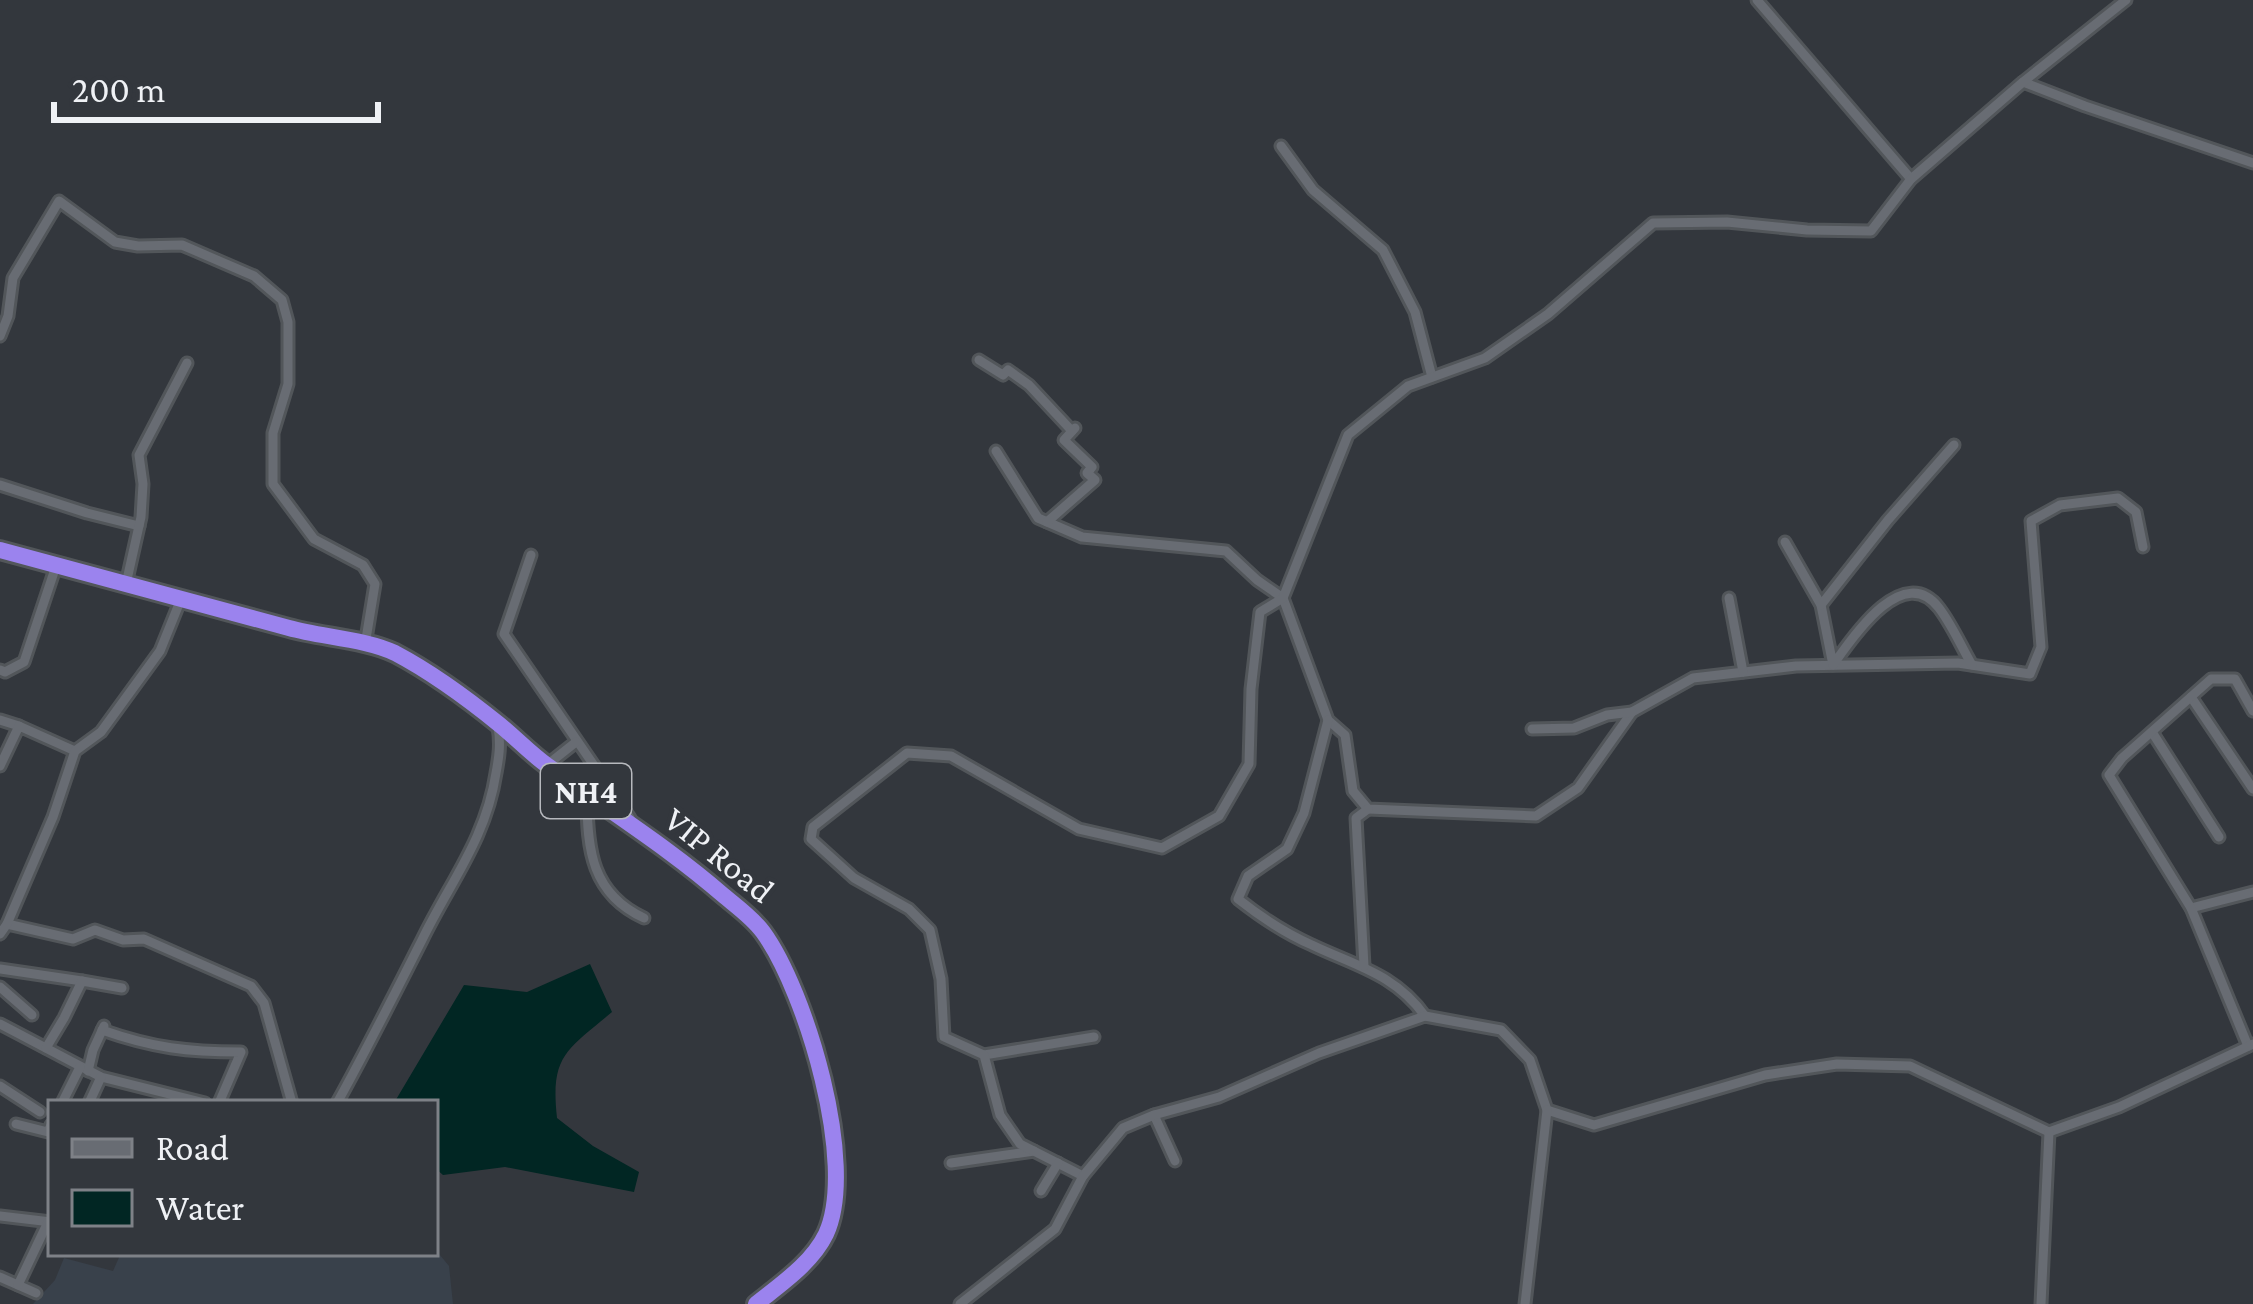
<svg xmlns="http://www.w3.org/2000/svg" width="2253" height="1304" font-family="'Crimson Pro',serif">
<style>
.built{fill:#39414b}
.water{fill:#012623}
.lines{fill:none;stroke-linecap:round;stroke-linejoin:round}
.street-casing{stroke:#52565a;stroke-width:15}
.highway-casing{stroke:#52565a;stroke-width:22}
.street{stroke:#686c73;stroke-width:9}
.highway{stroke:#9b83ee;stroke-width:16}
.labels{text-anchor:middle;stroke-width:9;stroke-linejoin:round;paint-order:stroke}
.shield{fill:#33373d;stroke:#b7b9be;stroke-width:3}
.shield-label{font-size:33px;font-weight:bold;fill:#eff1f5}
.street-label{font-size:36px;fill:#eff1f5;stroke:#33373d}
</style>
<rect width="100%" height="100%" fill="#33373d"/>
<!-- built -->
<polygon class="built" points="435,1249 449,1266 453,1304 33,1304 55,1280 64,1258 113,1271 121,1253 435,1253"/>
<!-- water -->
<path class="water" d="M590,964L612,1012C567,1050 550,1055 557,1118L593,1146L639,1172L634,1192L505,1167L443,1175L435,1168V1103H394L464,985L527,992Z"/>
<g class="lines">
<!-- street casing -->
<g class="street-casing">
<g id="street">
<polyline points="1757,0 1911,179"/>
<polyline points="2023,82 2085,106 2253,163"/>
<polyline points="1281,146 1313,190 1383,250 1415,312 1432,377"/>
<polyline points="0,336 8,316 13,278 59,201 115,242 138,246 182,245 254,276 282,300 288,322 288,384 273,433 273,484 314,539 363,565 375,584 365,645"/>
<polyline points="979,360 1003,375 1008,370 1029,385 1072,431"/>
<polyline points="996,451 1038,518 1082,537 1226,551 1257,580 1283,598 1328,720 1345,735 1353,791 1368,809 1536,816 1578,788 1632,712 1693,678 1796,666 1958,663 2030,674 2041,647 2031,521 2060,505 2118,498 2136,512 2143,547"/>
<polyline points="0,485 87,513 139,526"/>
<polyline points="1047,522 1095,480 1087,473 1092,467 1064,440 1075,428"/>
<path d="M1785,542L1821,605L1833,665C1852,638 1903,561 1939,608C1952,625 1961,646 1972,665"/>
<polyline points="531,555 504,634 630,818"/>
<polyline points="126,584 141,517 143,484 139,455 187,363"/>
<polyline points="1729,598 1743,672"/>
<polyline points="1821,605 1888,520 1954,445"/>
<polyline points="0,670 5,672 24,662 56,566"/>
<polyline points="2191,697 2253,789"/>
<polyline points="0,720 19,726"/>
<path d="M1328,720L1304,813L1287,849L1248,876L1238,899C1262,918 1285,933 1312,945C1356,966 1395,974 1425,1016"/>
<polyline points="1532,729 1574,728 1607,715 1632,712"/>
<polyline points="2152,732 2219,837"/>
<polyline points="547,765 576,742"/>
<polyline points="0,766 19,726 75,751"/>
<path d="M587,797C587,850 592,894 644,918"/>
<polyline points="2191,908 2253,892"/>
<polyline points="7,924 73,939 95,930 123,940 144,939 251,986 264,1003 292,1103"/>
<polyline points="0,934 7,924 53,817 75,751 101,732 160,651 181,599"/>
<polyline points="1364,966 1356,818 1368,809"/>
<polyline points="0,969 82,981"/>
<polyline points="0,987 32,1015"/>
<polyline points="0,1024 101,1077 205,1103"/>
<path d="M102,1030C153,1048 188,1052 241,1052L219,1103"/>
<polyline points="2248,1046 2191,908 2109,775 2122,758 2211,679 2235,679 2253,711"/>
<polyline points="46,1048 64,1018 82,981 122,988"/>
<polyline points="984,1055 1094,1037"/>
<polyline points="88,1071 93,1050 104,1026"/>
<polyline points="0,1086 40,1112"/>
<polyline points="62,1103 80,1067"/>
<polyline points="89,1103 101,1077"/>
<path d="M337,1103C367,1049 394,995 422,940C450,882 486,839 496,773C499,757 501,744 498,727"/>
<polyline points="1154,1115 1175,1161"/>
<polyline points="16,1124 48,1132 51,1125"/>
<polyline points="951,1163 1034,1151"/>
<polyline points="1083,1176 1020,1144 1000,1115 984,1055 944,1037 941,979 930,930 909,909 854,878 811,839 813,827 907,753 951,756 1079,829 1162,848 1219,816 1249,764 1251,689 1260,612 1283,598 1348,435 1408,386 1485,358 1548,314 1653,223 1727,222 1807,230 1871,231 1911,179 2023,82 2126,0"/>
<polyline points="1041,1191 1058,1163"/>
<polyline points="0,1216 51,1222"/>
<polyline points="0,1277 36,1293"/>
<polyline points="18,1285 48,1222"/>
<polyline points="960,1304 1055,1229 1083,1176 1123,1128 1154,1115 1219,1097 1319,1053 1425,1016 1501,1030 1530,1060 1547,1110 1594,1125 1765,1075 1837,1064 1910,1066 2049,1132 2119,1107 2253,1044"/>
<polyline points="1525,1304 1547,1110"/>
<polyline points="2041,1304 2049,1132"/>
</g>
</g>
<!-- highway casing -->
<g class="highway-casing">
<path id="highway" d="M0,550C96,576 193,602 289,628C321,637 366,639 395,653C431,672 468,699 500,725C516,738 531,754 548,766C606,809 668,847 723,895C736,906 752,917 763,932C806,991 858,1165 826,1234C812,1263 781,1284 756,1304"/>
</g>
<!-- street -->
<use href="#street" class="street"/>
<!-- highway -->
<use href="#highway" class="highway"/>
</g>
<g class="labels">
<!-- shield labels -->
<rect class="shield" x="541" y="764" width="90" height="54" rx="9"/>
<g class="shield-label">
<text x="586" y="803">NH4</text>
</g>
<!-- street labels -->
<g class="street-label">
<text transform="translate(720 854) rotate(39)" y="13">VIP Road</text>
</g>
</g>
<!-- legend -->
<rect x="48" y="1100" width="390" height="156" fill="#33373d" stroke="#7e8187" stroke-width="3"/>
<rect x="72" y="1139" width="60" height="18" fill="#686c73" stroke="#7e8187" stroke-width="3"/>
<text x="156" y="1160" font-size="36" fill="#eff1f5">Road</text>
<rect x="72" y="1190" width="60" height="36" fill="#012623" stroke="#7e8187" stroke-width="3"/>
<text x="156" y="1220" font-size="36" fill="#eff1f5">Water</text>
<!-- scale -->
<path d="M54 102v18h324v-18" fill="none" stroke="#eff1f5" stroke-width="6"/>
<text x="72" y="102" font-size="36" fill="#eff1f5" stroke="#33373d" stroke-width="9" paint-order="stroke">200 m</text>
</svg>
